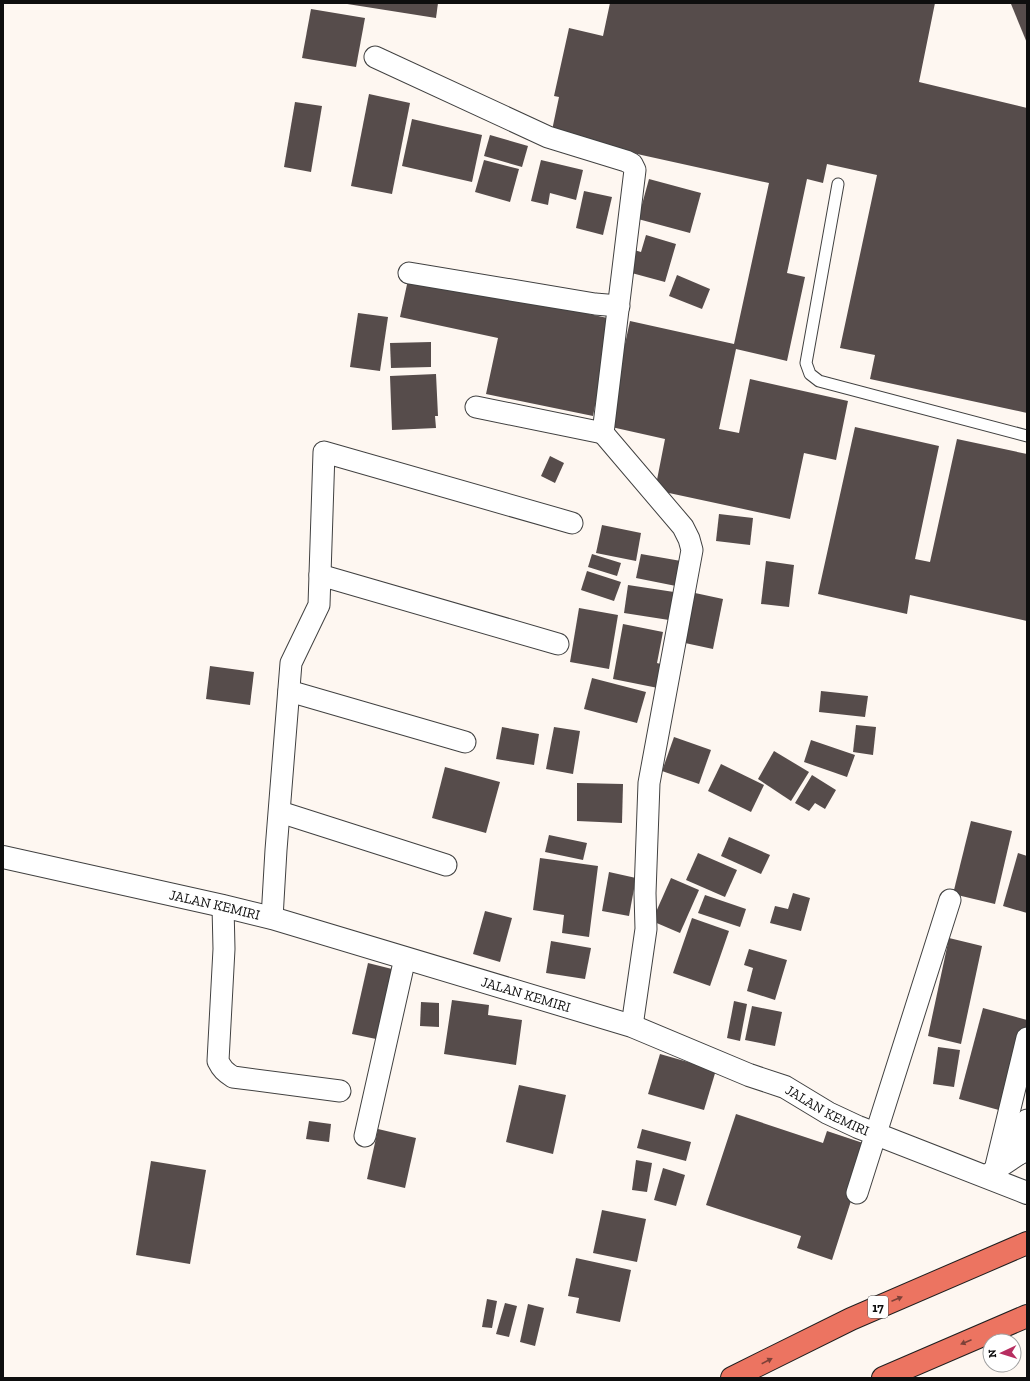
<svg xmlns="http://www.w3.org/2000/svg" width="1030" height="1381" font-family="'Zilla Slab',serif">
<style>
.building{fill:#564c4b}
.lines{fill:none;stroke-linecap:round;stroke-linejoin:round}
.service-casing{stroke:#414141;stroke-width:13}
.minor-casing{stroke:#414141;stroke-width:23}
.tertiary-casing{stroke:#414141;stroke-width:24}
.motorway-casing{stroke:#1f1f1f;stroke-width:24}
.service{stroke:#fff;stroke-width:11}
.minor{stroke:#fff;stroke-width:21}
.tertiary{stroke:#fff;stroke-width:22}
.motorway{stroke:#ec7461;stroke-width:22}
.oneway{fill:#7d4138}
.labels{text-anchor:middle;stroke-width:4;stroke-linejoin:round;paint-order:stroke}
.shield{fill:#fff;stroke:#565656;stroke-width:1}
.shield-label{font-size:13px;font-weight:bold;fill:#0e0e0e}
.street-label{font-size:14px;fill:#0e0e0e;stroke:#fff}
</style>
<rect width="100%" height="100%" fill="#fef7f1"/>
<!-- building -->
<g class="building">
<polygon points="341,3 438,3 436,18"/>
<polygon points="610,3 935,3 919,82 1027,108 1027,413 870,379 875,355 840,348 877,175 827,164 823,183 807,179 787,273 805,277 787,361 736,349 719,429 739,433 750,379 848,401 836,460 804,453 790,519 655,490 665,439 607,426 630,321 734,344 769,183 551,135 559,97 554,96 569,28 603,36"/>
<polygon points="1013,3 1027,3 1027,43 1011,4"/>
<polygon points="311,9 365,18 356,67 302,58"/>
<polygon points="369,94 410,103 392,194 351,186"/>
<polygon points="295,102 322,106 311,172 284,167"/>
<polygon points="412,119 482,135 472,182 402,166"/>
<polygon points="490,135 528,146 522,167 484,156"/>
<polygon points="484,160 519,169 510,202 475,192"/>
<polygon points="541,160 583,170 576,200 550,193 548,205 531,201"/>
<polygon points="649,179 701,193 690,233 638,219"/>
<polygon points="584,191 612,197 603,235 576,228"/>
<polygon points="646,235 676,244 665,282 628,272 634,250 641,252"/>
<polygon points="409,275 612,319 593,416 486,394 498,338 400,317"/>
<polygon points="677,275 710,289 702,309 669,296"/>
<polygon points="358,313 388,317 380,371 350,367"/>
<polygon points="431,342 431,367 391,368 390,343"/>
<polygon points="436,374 438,416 435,416 436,428 392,430 390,376"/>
<polygon points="855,427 939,446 915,559 930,562 957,439 1027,454 1027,621 910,595 907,614 818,594"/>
<polygon points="550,456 564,463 555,483 541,476"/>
<polygon points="719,514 753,518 750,545 716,541"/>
<polygon points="602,525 641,533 636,561 596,553"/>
<polygon points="592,554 621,563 617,576 588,567"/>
<polygon points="641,554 681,561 676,586 636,578"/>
<polygon points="766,561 794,565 789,607 761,604"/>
<polygon points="587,571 621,582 614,601 581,590"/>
<polygon points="628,585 674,592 669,620 624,613"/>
<polygon points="695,593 723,599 713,649 685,643"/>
<polygon points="579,608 618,615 609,669 570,662"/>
<polygon points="623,624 663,632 657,663 668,666 663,689 613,679"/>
<polygon points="210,666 254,672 250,705 206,699"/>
<polygon points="592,678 646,692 637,723 584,709"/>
<polygon points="821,691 868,696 865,717 819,712"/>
<polygon points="856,725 876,727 873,755 853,752"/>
<polygon points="502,727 539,734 534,765 496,759"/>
<polygon points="554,727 580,731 573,774 546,769"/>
<polygon points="674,737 711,750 699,784 662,771"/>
<polygon points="811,740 855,755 847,777 804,762"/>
<polygon points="774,751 809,772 791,801 758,779"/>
<polygon points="721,764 764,785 751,812 708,791"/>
<polygon points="445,767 500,782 486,833 432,818"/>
<polygon points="812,775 836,790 825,809 815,803 809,811 795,803"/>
<polygon points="577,783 623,784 622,823 577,821"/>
<polygon points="971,821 1012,831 995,904 953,894"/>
<polygon points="549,835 587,843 583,860 545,852"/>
<polygon points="729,837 770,855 761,874 721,856"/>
<polygon points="698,853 737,870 725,897 686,880"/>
<polygon points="1018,853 1027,856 1027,913 1003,906"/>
<polygon points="540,858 598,866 589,937 562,933 564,915 533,910"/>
<polygon points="609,872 636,878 629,916 602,911"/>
<polygon points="671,878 699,890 680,933 652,921"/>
<polygon points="793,893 810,898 801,931 770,923 775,906 788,909"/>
<polygon points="705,895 746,909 740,927 698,913"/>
<polygon points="485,911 512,918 500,962 473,954"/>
<polygon points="692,918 729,931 710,986 673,973"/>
<polygon points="949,938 982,946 961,1044 928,1036"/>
<polygon points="551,941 591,948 585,979 546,973"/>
<polygon points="749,949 787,960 775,1000 747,991 753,968 744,965"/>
<polygon points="368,963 396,970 381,1040 352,1034"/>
<polygon points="452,1000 489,1005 488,1015 522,1020 516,1065 444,1054"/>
<polygon points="734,1001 747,1004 740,1041 727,1038"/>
<polygon points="421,1002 439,1003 439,1027 420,1026"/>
<polygon points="752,1006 782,1012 775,1046 745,1040"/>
<polygon points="983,1008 1027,1020 1027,1031 1006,1112 959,1099"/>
<polygon points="938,1047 960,1050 954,1087 933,1084"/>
<polygon points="660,1054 716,1070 704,1110 648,1094"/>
<polygon points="519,1085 566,1095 553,1154 506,1142"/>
<polygon points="736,1114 823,1143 827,1131 869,1145 832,1260 797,1248 801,1236 706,1205"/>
<polygon points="309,1121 331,1124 329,1142 306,1139"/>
<polygon points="378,1129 416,1138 405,1188 367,1179"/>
<polygon points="642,1129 691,1142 686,1161 637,1148"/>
<polygon points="636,1160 652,1163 647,1192 632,1190"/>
<polygon points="151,1161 206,1170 190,1264 136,1255"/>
<polygon points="663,1168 685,1175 676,1206 654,1200"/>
<polygon points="602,1210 646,1219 637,1262 593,1253"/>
<polygon points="576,1258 631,1270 620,1322 576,1313 579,1298 568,1296"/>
<polygon points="487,1299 497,1301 492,1328 482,1327"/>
<polygon points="505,1303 517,1306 509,1337 496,1334"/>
<polygon points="528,1304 544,1308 535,1346 520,1342"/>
</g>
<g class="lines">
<!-- service casing -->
<g class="service-casing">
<polyline id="service" points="838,184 806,363 810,374 819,381 1027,436"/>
</g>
<!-- minor casing -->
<g class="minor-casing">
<g id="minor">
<polyline points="375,57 548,137 626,161 632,164 635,170 603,433 683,527 689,539 692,550 649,783 645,893 646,929 632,1026"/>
<polyline points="409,273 595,304 619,306"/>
<polyline points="476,407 603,433"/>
<polyline points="320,575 558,644"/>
<polyline points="289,691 465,742"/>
<polyline points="280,812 446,865"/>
<path d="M223,906L224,949L218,1061C222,1069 225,1072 233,1077L340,1091"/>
<polyline points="272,918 276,850 291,663 319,605 324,452 572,523"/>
<polyline points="365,1136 405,958"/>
<polyline points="1019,1154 1027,1120"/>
<polyline points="995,1170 1027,1038"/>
<polyline points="989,1174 1019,1154 1027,1150"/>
<polyline points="857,1193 950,900"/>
</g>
</g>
<!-- tertiary casing -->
<g class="tertiary-casing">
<g id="tertiary">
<path id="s1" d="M3,857L223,906L272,918L632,1026L749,1075L785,1087L828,1113L858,1127L1027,1193"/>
</g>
</g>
<!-- motorway casing -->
<g class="motorway-casing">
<g id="motorway">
<polyline points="732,1378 851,1319 1027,1243"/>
<polyline points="883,1378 1027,1316"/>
</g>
</g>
<!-- service -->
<use href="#service" class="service"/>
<!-- minor -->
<use href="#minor" class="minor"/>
<!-- tertiary -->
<use href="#tertiary" class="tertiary"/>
<!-- motorway -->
<use href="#motorway" class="motorway"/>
</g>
<!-- one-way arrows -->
<defs><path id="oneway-solid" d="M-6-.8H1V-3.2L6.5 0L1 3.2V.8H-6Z"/></defs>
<g class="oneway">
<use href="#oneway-solid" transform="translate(897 1299) rotate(-23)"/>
<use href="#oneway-solid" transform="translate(966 1342) rotate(157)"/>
<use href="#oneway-solid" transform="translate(767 1361) rotate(-27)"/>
</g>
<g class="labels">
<!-- shield labels -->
<rect class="shield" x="868" y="1296" width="20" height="22" rx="3"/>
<g class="shield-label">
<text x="878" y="1312">17</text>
</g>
<!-- street labels -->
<g class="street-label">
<text dy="5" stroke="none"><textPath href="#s1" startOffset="217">JALAN KEMIRI</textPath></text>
<text dy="5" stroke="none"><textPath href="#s1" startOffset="541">JALAN KEMIRI</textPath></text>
<text dy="5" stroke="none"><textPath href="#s1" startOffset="865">JALAN KEMIRI</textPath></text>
</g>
</g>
<!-- border -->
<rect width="1030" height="1381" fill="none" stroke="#0e0e0e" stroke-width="8"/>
<!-- north arrow -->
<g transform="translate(1002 1353) rotate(266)"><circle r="19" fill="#ffffff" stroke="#9f9f9f"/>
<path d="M0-3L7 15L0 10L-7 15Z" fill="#b72e60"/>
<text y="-6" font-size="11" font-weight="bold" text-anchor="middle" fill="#0e0e0e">N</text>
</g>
</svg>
